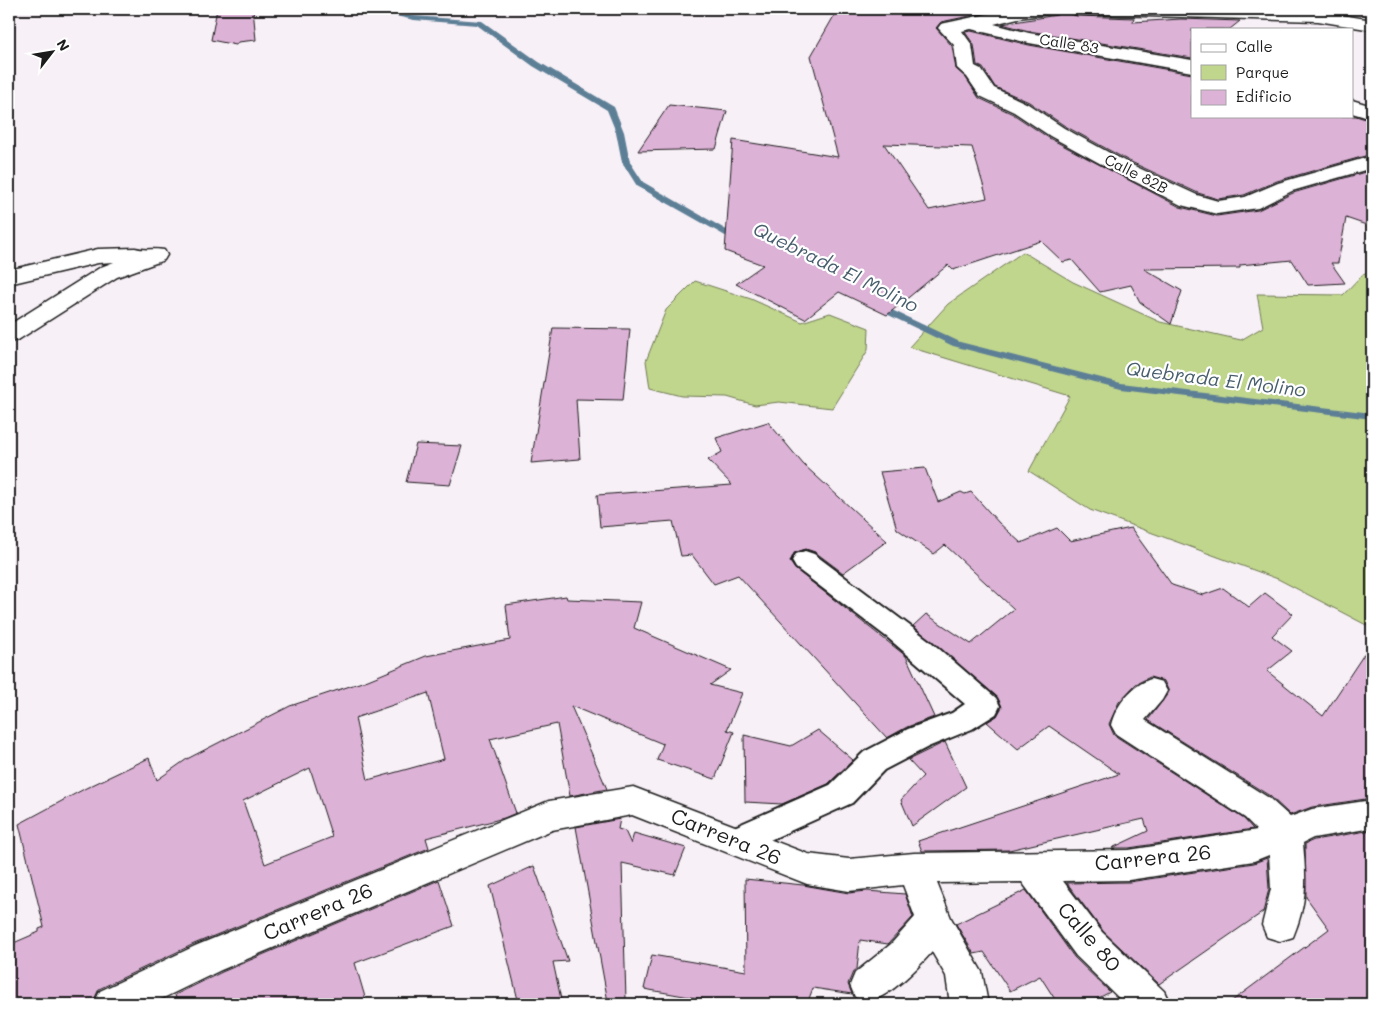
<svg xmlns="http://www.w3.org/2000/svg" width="1381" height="1013" font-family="Mali,sans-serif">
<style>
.green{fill:#c0d68c;stroke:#6e7954}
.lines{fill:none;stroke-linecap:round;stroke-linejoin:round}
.stream{fill:#5d7f96;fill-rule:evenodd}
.building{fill:#ddb2d7;stroke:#1c1c1c;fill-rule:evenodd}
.pedestrian-casing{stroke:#1c1c1c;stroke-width:4}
.minor-casing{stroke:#1c1c1c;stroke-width:3}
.tertiary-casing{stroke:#1c1c1c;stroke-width:3}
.pedestrian{fill:#fff;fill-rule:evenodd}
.minor{fill:#fff;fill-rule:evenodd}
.tertiary{fill:#fff;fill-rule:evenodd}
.labels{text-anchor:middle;stroke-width:4.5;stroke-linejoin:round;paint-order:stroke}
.far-street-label{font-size:15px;fill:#1c1c1c;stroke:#fff}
.water-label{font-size:19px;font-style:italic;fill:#485e6d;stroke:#fff}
.near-street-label{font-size:21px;fill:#1c1c1c;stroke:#fff}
</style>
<rect width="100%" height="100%" fill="#f8f0f7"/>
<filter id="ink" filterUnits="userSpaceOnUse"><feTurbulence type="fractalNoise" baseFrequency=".02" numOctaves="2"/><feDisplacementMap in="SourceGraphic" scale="10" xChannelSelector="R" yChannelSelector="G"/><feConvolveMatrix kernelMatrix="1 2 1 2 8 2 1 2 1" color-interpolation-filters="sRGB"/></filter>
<g filter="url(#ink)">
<!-- green -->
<g class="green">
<polygon points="1023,252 1073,282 1160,322 1241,340 1263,327 1257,294 1343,295 1361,276 1372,268 1372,628 1278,579 1090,510 1029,471 1070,396 909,347 948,304"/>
<polygon points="695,281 751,299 802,322 830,313 869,328 868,350 832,408 779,402 755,405 727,397 682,396 650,388 646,361 666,310"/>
</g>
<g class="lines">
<!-- stream -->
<g class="stream">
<polygon points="363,9 377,9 414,16 482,21 539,62 614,107 624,132 630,162 643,182 744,240 739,243 736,242 637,186 622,162 616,132 607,110 533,66 477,25 414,20"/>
<polygon points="877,303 960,342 1121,383 1372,413 1372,419 1121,389 953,346 874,308 872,306"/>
</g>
</g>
<!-- building -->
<g class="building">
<polygon points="217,9 253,9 256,40 238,42 236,45 211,40"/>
<path d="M838,9H1003L941,22L936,28L952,46L956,69L966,78L979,98L1013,114L1049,138L1180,207L1217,216L1258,210L1293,193L1372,170V227L1346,218L1338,263H1331L1345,283L1308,285L1292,260L1240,265V268L1144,269L1182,291L1171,324L1140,302L1131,285L1100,292L1072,260L1063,262L1041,241L953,270L948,265L887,315L839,292L805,319L736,284L763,265L725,251L733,140L838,157L811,56ZM884,144L972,147L987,198L929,210Z"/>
<polygon points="1062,9 1066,9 1070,14 1077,16 1134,18 1133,22 1181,19 1240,21 1230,29 1192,29 1192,58 1029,31 1002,24 1057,15"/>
<polygon points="971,31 1029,45 1192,74 1192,116 1356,116 1372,121 1372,154 1277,181 1244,195 1218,199 1198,193 1129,161 1065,126 1029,102 995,87 983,68 977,65 974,45 965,32"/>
<polygon points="669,105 727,111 716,149 638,151"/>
<polygon points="553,328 630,329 623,400 576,399 580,459 531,463"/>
<polygon points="768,422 803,464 887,541 843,573 815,552 806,549 794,553 790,562 795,569 906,656 934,717 907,727 887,738 738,575 714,584 692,555 681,556 673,521 600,527 597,495 732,485 708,460 722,452 716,438"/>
<polygon points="416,444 462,446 450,485 406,482"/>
<polygon points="925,468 938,502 961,492 965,494 971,492 999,523 1021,543 1057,528 1070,541 1131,528 1172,585 1203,595 1223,588 1249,607 1265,593 1293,614 1272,636 1292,651 1267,671 1323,716 1372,642 1372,798 1312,807 1290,815 1270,796 1148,720 1169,692 1164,681 1150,677 1136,684 1119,702 1109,724 1114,735 1244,819 1253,829 1129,848 1112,848 1148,831 1144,819 1009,850 922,851 918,841 1119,774 1049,726 1018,749 987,722 997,716 1002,707 997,697 913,626 926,614 971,644 1014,609 945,545 934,554 897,529 880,472"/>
<path d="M566,596L567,599L641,602L634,628L731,670L710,685L742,693L727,730L734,732L715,779L657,760L663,744L571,706L607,789L570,796L557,724L490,739L516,813L504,818L426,838L429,848L194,944L99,989L92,1004H9V945L39,932V929L44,927L19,824L86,788L149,758L157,780L187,759L290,706L368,680L426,656L510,640L506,605ZM428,693L444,759L368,780L355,718ZM310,768L332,837L265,864L243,801Z"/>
<polygon points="818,730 853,760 828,784 782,804 745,802 744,735 791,746"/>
<polygon points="945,742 966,787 912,826 901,800 923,776 908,760"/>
<polygon points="620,819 618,829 625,831 631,844 634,833 686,848 675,875 622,863 626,1000 608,1002 576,827"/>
<polygon points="1372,830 1372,1004 1228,1004 1329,929 1306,897 1305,844 1314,840"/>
<polygon points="1267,858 1269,889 1263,912 1159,984 1103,931 1067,883 1129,882 1254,863"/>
<polygon points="534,866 568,961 553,962 562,1004 519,1004 490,886"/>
<polygon points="745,879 803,885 849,893 867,891 905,894 913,917 888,944 860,940 857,969 853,972 848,984 852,994 813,988 807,1004 730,1004 644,989 652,955 746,971"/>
<polygon points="439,880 454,926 355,963 367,1004 178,1004 175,995 222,972"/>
<polygon points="1026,890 1074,957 1110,992 1087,1004 1058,1004 1040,976 1010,991 984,952 974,954 956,924"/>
</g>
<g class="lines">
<!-- pedestrian casing -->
<g class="pedestrian-casing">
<polygon id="pedestrian" points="805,551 814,554 930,641 996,698 1000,706 996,714 972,729 928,747 884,770 852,803 743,852 732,848 728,838 732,828 830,785 864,752 908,729 952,713 965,704 888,638 796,568 792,561 796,554"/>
</g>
<!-- minor casing -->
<g class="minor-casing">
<g id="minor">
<polygon points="1011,9 1060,9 1057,13 1018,18 994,24 1029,33 1192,60 1192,72 1029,43 971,29 962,31 972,45 975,66 981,69 994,88 1028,104 1064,128 1128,163 1197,195 1218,201 1245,197 1278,183 1372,156 1372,168 1292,191 1258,208 1217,214 1181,205 1114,171 1050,136 1014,112 980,96 967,77 957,68 954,45 938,28 941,24"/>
<polygon points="1068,9 1318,11 1372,20 1372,30 1318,21 1077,14 1071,13"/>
<polygon points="1352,100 1372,106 1372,119 1352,113"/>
<path d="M1151,679L1162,682L1167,691L1162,700L1145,720L1269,798L1290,817L1312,809L1372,800V828L1313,838L1303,843C1306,879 1308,901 1293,937L1280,941L1267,937L1262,925L1271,889L1269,855L1254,861L1129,880L1063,881L1102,932L1164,991L1170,1004H1125L1076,956L1022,882L937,883L951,918L982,972L988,1004H950L946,976L932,952C914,972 893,993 868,1003L855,997L850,985L855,973L891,944L915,917L903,885L849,891L807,884L632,815L552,830L221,970L151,1004H94L100,991L195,946L537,806L549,801L633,787L808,854L849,859L914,853L1129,850L1257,830L1245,818L1116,734L1111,725C1116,705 1132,685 1151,679Z"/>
</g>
</g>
<!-- tertiary casing -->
<g class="tertiary-casing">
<path id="tertiary" d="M135,248C146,251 153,248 164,250L167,255L164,260L117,277L18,340L9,342V325L101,267L114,262L98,263L9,284V270L98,249Z"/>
</g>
<!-- pedestrian -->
<use href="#pedestrian" class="pedestrian"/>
<!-- minor -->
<use href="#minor" class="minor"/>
<!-- tertiary -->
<use href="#tertiary" class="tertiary"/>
</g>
</g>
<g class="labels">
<!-- far-street labels -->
<g class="far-street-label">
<text transform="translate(1069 44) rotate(9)" y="5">Calle 83</text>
<text transform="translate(1136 174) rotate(27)" y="5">Calle 82B</text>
</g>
<!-- water labels -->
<g class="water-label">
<text transform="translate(836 267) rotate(26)" y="7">Quebrada El Molino</text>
<text transform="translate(1216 379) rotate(7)" y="7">Quebrada El Molino</text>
</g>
<!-- near-street labels -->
<g class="near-street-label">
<text transform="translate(726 837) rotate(22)" y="7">Carrera 26</text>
<text transform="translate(1153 858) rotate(-6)" y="7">Carrera 26</text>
<text transform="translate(318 912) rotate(-23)" y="7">Carrera 26</text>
<text transform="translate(1089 937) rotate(49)" y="7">Calle 80</text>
</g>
</g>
<!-- margin -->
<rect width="1381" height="1013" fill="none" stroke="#fff" stroke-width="30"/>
<rect x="15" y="15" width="1351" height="983" fill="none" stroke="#1c1c1c" stroke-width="2" filter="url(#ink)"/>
<!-- legend -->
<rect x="1191" y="28" width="162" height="90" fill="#ffffff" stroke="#a4a4a4"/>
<rect x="1201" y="44" width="25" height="8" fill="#ffffff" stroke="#a4a4a4"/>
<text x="1236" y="52" font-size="15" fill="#1c1c1c">Calle</text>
<rect x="1201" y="65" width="25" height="15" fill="#c0d68c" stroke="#a4a4a4"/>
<text x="1236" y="78" font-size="15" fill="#1c1c1c">Parque</text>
<rect x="1201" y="90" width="25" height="15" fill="#ddb2d7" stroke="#a4a4a4"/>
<text x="1236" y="102" font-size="15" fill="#1c1c1c">Edificio</text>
<!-- north arrow -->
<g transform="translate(52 52) rotate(59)" stroke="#ffffff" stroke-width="4" paint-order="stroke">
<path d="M0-4L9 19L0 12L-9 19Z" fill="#1c1c1c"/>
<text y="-8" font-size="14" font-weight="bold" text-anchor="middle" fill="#1c1c1c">N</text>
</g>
</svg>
